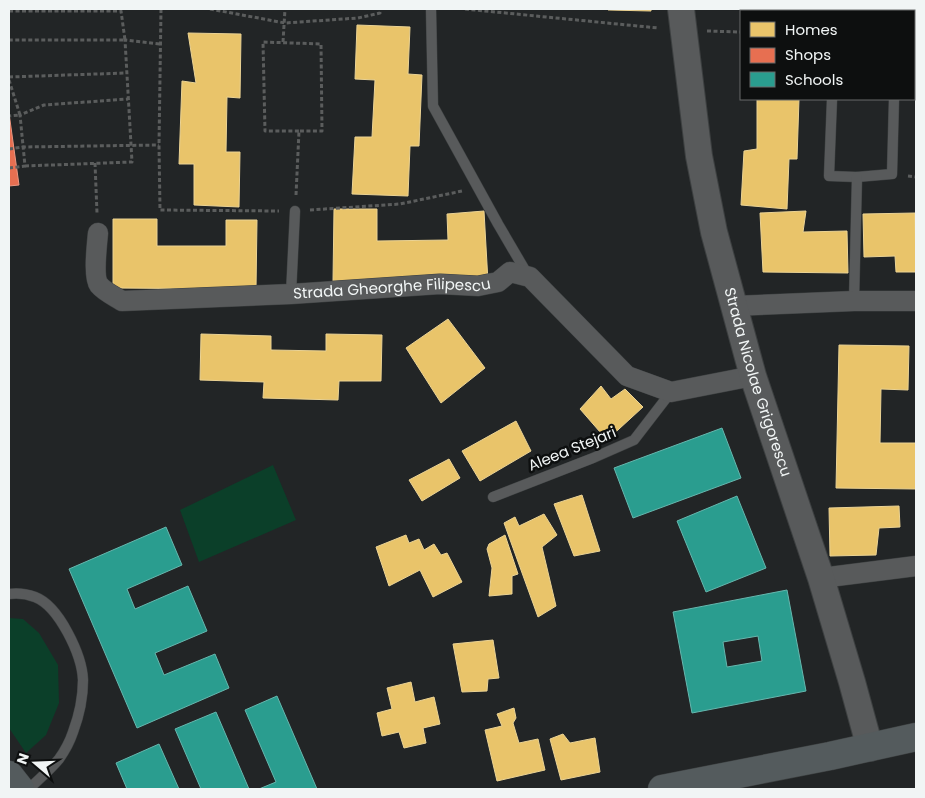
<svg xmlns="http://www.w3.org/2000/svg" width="925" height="798" font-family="Poppins,sans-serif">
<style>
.green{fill:#0b3f29}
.homes{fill:#e9c46a;stroke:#ebd394}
.shops{fill:#e76f51;stroke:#ea9782}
.schools{fill:#2a9d8f;stroke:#66b7ae;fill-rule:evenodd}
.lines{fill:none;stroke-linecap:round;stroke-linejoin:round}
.service-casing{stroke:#3d4041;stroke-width:11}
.minor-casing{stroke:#3d4041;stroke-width:21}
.tertiary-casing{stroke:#3d4041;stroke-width:28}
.secondary-casing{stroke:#3d4041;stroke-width:29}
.path{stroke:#5b5d5d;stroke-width:3;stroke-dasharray:4 2.5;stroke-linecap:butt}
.service{stroke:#585a5b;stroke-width:10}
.minor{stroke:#585a5b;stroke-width:20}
.tertiary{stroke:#585a5b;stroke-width:26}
.secondary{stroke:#545b5d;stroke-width:28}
.labels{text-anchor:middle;stroke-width:5;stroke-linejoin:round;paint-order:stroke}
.street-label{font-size:15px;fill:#f1f5f5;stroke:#0d0f0f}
</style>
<rect width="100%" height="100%" fill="#222526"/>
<!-- green -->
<g class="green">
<polygon points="273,465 296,520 199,562 180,510"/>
<polygon points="9,618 23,619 39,633 58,665 59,703 46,735 26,753 9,728"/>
</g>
<!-- homes -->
<g class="homes">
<polygon points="608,9 651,9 651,11 608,10"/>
<rect x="775" y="9" width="26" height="2"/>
<polygon points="357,25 410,27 408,74 422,75 419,146 410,146 408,196 352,194 355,137 372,137 375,80 355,79"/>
<polygon points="188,33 241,34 240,98 227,97 226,152 240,152 239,207 194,205 194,164 179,164 182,81 196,83"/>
<polygon points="757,99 799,99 797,159 789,159 787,209 741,205 744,151 757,149"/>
<polygon points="334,209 377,209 377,241 448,240 447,214 484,211 488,282 333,281"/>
<polygon points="806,211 803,232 847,231 848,273 763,272 760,213"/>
<polygon points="915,213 916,272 896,272 895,256 864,257 863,214"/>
<polygon points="113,219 157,219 157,246 226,246 226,220 257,220 256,289 113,288"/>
<polygon points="448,319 485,368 441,403 406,348"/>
<polygon points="201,334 271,336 271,350 326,351 326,334 382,335 381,381 339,381 338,400 263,398 264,382 200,380"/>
<polygon points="839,345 909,346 908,390 881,389 880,443 916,443 916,489 836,488"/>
<polygon points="601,386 611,399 625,389 643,407 607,440 580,409"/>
<polygon points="516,421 531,451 480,481 462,451"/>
<polygon points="449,459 460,478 422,501 409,480"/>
<polygon points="582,495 600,551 574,556 554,504"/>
<polygon points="899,506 900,527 879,528 876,555 830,556 829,508"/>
<polygon points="544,514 557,535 542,547 556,606 538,617 504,523 515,517 519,526"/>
<polygon points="406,535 409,543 419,539 424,550 434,544 441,555 447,553 462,582 433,597 420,570 389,586 376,547"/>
<polygon points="505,535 518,574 512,576 512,594 489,596 492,568 487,549 489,544"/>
<polygon points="493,640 499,678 488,679 487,691 462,692 453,644"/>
<polygon points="411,682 415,702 434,697 440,724 423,728 426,743 404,748 399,732 382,736 377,713 392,709 387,688"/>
<polygon points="514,708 516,718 513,723 519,743 538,739 545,770 497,781 485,730 502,726 497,714"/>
<polygon points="563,734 570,743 595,738 600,772 561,780 550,739"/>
</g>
<!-- shops -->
<polygon class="shops" points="9,113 19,185 9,186"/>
<!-- schools -->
<g class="schools">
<polygon points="722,428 741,478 633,518 614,468"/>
<polygon points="737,496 766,568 706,592 677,521"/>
<polygon points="166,527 182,565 127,589 135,609 188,586 207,631 155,653 164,675 215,654 229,688 137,728 69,569"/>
<path d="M787,590L806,691L692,713L673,612ZM758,636L762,661L727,667L723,642Z"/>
<polygon points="277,696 317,789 259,789 276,782 245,710"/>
<polygon points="216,712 249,789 201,789 175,729"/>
<polygon points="159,744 179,789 127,789 116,763"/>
</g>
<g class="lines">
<!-- service casing -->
<g class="service-casing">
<g id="service">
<polyline points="431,9 433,106 498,224 529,277"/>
<polyline points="836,11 836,9"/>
<polyline points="896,11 896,9"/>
<polyline points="832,99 829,176 857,177 892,174 894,99"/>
<polyline points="291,294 295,211"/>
<polyline points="854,301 857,177"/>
<polyline points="493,497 593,458 634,440 671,392"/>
<path d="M9,594C17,593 27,594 35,597C59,606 82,655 83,680C83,697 79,716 73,732C70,741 64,752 59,759C50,770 39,779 29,789"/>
</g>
</g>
<!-- minor casing -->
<g class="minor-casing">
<g id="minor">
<path id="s1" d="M98,233C97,244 93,277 99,285C105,292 114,296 122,301L291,294L440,284L478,286L498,282L510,272L530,277L627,376L671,392L753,376"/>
<polyline points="733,306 854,301 916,301"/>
<polyline points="821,578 916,566"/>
</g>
</g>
<!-- tertiary casing -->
<g class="tertiary-casing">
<g id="tertiary">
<path id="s2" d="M681,9L699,156L714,232L753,376L821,578L852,682L870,748"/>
</g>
</g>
<!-- secondary casing -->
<g class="secondary-casing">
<g id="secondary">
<polyline points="9,775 20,789"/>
<polyline points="662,789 830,756 916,737"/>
</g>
</g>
<!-- path -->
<g class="path">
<polyline points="161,9 159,145 160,210 279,211"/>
<polyline points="210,9 285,23 358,18 380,13 379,9"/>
<polyline points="465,9 658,28"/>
<polyline points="9,11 121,11 125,40 9,40"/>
<polyline points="810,11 810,9"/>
<polyline points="707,31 741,32"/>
<polyline points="283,42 285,9"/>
<polyline points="9,77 126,73"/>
<polyline points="9,80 20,115 9,116"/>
<polyline points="9,149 23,147 159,145"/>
<polyline points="95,163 97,213"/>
<polyline points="25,166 132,162 125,40 160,44"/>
<polyline points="9,168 25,166 20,115 44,105 128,99"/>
<polyline points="908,176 916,177"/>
<polyline points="296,195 299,131 322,131 321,44 263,42 265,131 299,131"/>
<polyline points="310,210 400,204 462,191"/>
</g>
<!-- service -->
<use href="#service" class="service"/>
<!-- minor -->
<use href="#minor" class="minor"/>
<!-- tertiary -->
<use href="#tertiary" class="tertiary"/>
<!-- secondary -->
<use href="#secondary" class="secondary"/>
</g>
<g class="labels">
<!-- street labels -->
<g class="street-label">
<text dy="5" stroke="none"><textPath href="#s1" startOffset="351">Strada Gheorghe Filipescu</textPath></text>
<text dy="5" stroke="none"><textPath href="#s2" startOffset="382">Strada Nicolae Grigorescu</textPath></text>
<text transform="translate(572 449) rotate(-22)" y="5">Aleea Stejari</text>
</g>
</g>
<!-- border -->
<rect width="925" height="798" fill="none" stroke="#f1f5f5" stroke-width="20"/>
<!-- legend -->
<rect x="740" y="10" width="175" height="90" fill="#0d0f0f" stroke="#686b6b"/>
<rect x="750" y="22" width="25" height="15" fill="#e9c46a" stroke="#686b6b"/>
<text x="785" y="35" font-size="15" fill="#f1f5f5">Homes</text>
<rect x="750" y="48" width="25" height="15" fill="#e76f51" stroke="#686b6b"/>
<text x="785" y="60" font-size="15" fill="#f1f5f5">Shops</text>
<rect x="750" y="72" width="25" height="15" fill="#2a9d8f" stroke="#686b6b"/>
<text x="785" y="85" font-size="15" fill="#f1f5f5">Schools</text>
<!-- north arrow -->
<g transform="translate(35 763) rotate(289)" stroke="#0d0f0f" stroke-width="4" paint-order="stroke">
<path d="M0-4L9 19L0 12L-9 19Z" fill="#f1f5f5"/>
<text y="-8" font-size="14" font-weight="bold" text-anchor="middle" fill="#f1f5f5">N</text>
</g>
</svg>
